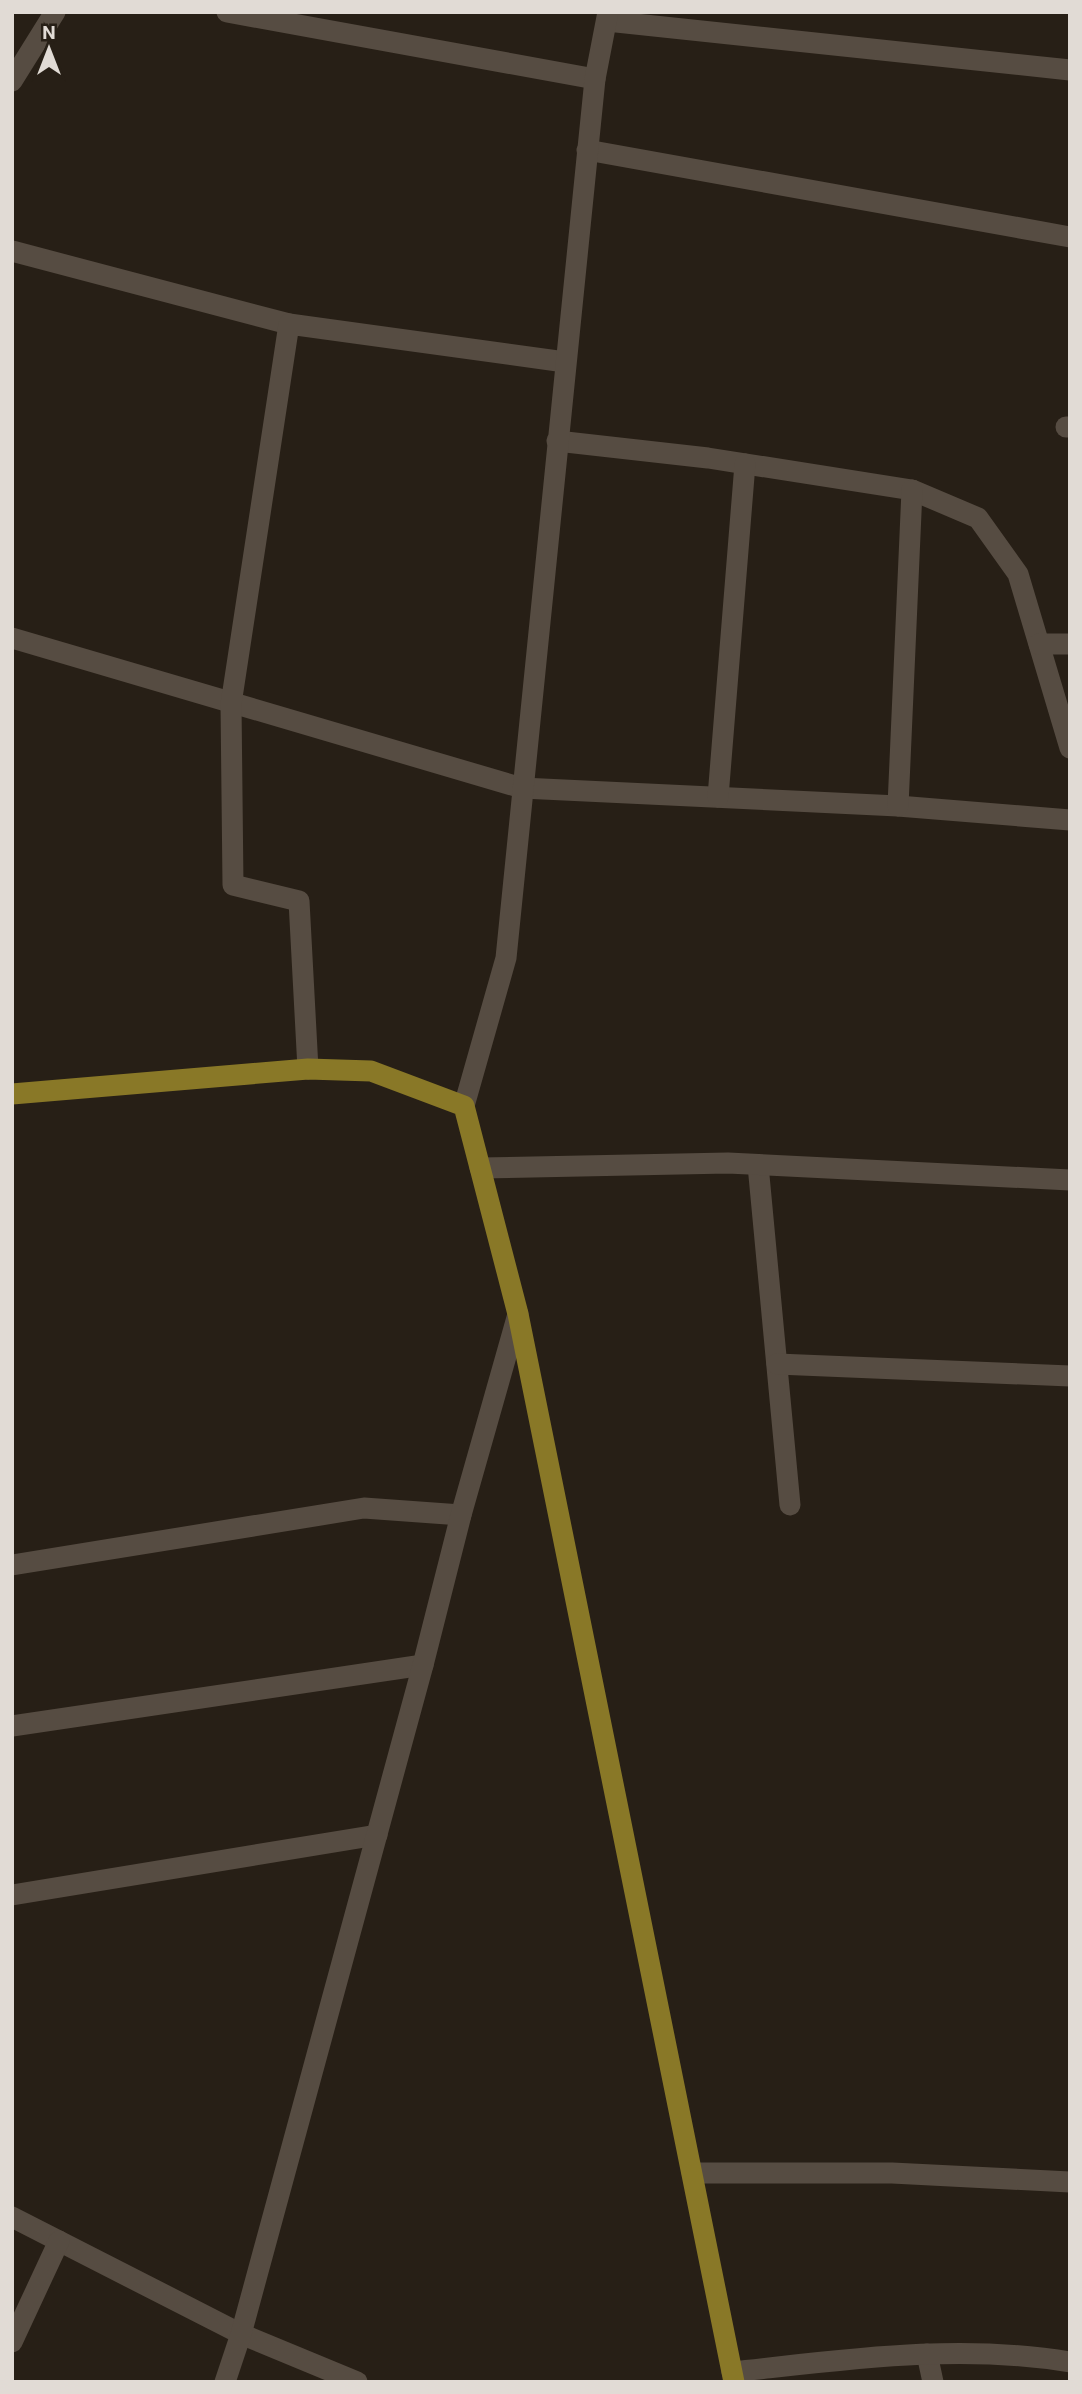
<svg xmlns="http://www.w3.org/2000/svg" width="1082" height="2394" font-family="Roboto,sans-serif">
<style>
.lines{fill:none;stroke-linecap:round;stroke-linejoin:round}
.minor{stroke:#564c42;stroke-width:21}
.major{stroke:#897827;stroke-width:21}
</style>
<rect width="100%" height="100%" fill="#271f16"/>
<g class="lines">
<!-- minor -->
<g class="minor">
<polyline points="227,12 595,79"/>
<polyline points="607,21 1070,70"/>
<polyline points="12,81 55,12"/>
<polyline points="587,150 1070,237"/>
<polyline points="12,251 289,324"/>
<polyline points="1066,427 1070,427"/>
<polyline points="557,441 708,458 912,490 978,518 1018,574 1070,748"/>
<polyline points="12,638 522,788 898,806 1070,820"/>
<polyline points="1039,644 1070,644"/>
<polyline points="718,797 745,464"/>
<polyline points="898,806 912,490"/>
<polyline points="308,1069 299,901 233,885 231,704 289,324 565,362"/>
<polyline points="464,1106 506,958 595,79 608,12"/>
<polyline points="758,1165 790,1505"/>
<polyline points="480,1168 728,1163 1070,1180"/>
<polyline points="777,1364 1070,1376"/>
<polyline points="12,1565 364,1508 461,1515"/>
<polyline points="12,1726 423,1665"/>
<polyline points="12,1895 377,1835"/>
<polyline points="692,2173 892,2173 1070,2182"/>
<polyline points="12,2217 241,2334 357,2382"/>
<polyline points="12,2342 59,2241"/>
<polyline points="927,2354 933,2382"/>
<path d="M732,2372C844,2360 958,2343 1070,2362"/>
<polyline points="225,2382 241,2334 423,1665 461,1515 518,1314"/>
</g>
<!-- major -->
<polyline class="major" points="12,1094 308,1069 371,1071 464,1106 518,1314 734,2382"/>
</g>
<!-- border -->
<rect width="1082" height="2394" fill="none" stroke="#e1dbd5" stroke-width="28"/>
<!-- north arrow -->
<g transform="translate(49 49)" stroke="#271f16" stroke-width="5" paint-order="stroke">
<path d="M0-5L12 26L0 18L-12 26Z" fill="#e1dbd5"/>
<text y="-10" font-size="19" font-weight="bold" text-anchor="middle" fill="#e1dbd5">N</text>
</g>
</svg>
